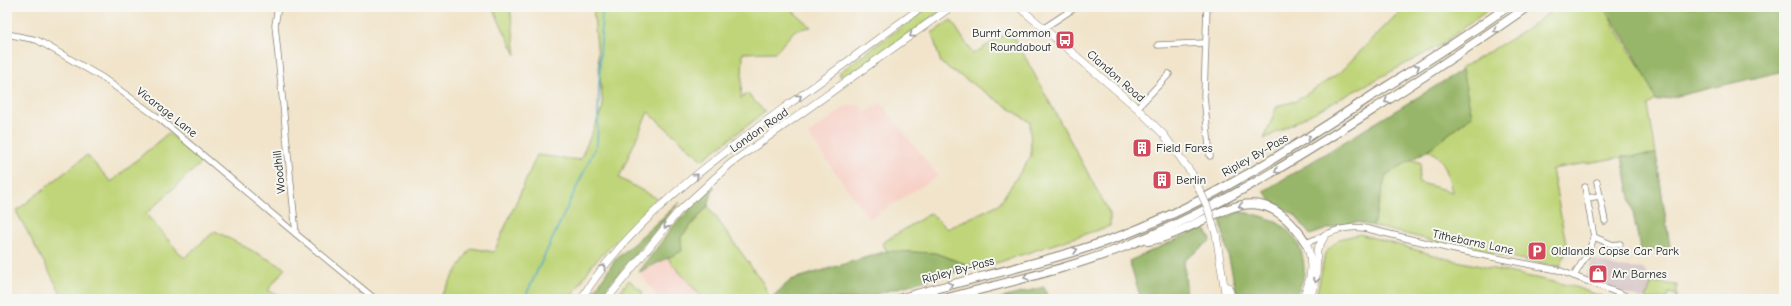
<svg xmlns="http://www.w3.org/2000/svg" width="1791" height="306" font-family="'Comic Neue',sans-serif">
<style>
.built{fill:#f7d1c7}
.industrial{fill:#d2bfc0}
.green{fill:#c0d579;stroke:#6e784a}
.forest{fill:#98b669;stroke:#5a6942}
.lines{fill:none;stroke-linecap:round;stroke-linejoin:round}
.stream{stroke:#49a6c8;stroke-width:1.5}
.minor-casing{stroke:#868073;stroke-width:7}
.major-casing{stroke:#868073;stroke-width:8}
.highway-casing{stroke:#868073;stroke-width:10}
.minor{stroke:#fff;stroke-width:5.5}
.major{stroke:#fff;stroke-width:7}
.highway{stroke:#fff;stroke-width:8}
.major-bridge-casing{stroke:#868073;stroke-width:8;stroke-linecap:butt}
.major-bridge{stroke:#fff;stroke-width:7}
.oneway{stroke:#999}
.labels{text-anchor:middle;stroke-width:4;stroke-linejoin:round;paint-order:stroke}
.poi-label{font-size:12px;fill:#1c1c1c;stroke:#f6f6f2;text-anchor:start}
.street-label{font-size:12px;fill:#1c1c1c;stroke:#f6f6f2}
</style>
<rect width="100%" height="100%" fill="#f6f6f2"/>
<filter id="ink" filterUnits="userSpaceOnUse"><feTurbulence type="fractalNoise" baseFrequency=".025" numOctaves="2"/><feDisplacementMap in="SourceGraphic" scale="8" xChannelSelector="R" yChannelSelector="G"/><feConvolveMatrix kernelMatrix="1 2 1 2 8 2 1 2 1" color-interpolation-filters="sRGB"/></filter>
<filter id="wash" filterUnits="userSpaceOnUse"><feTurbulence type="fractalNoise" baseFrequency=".012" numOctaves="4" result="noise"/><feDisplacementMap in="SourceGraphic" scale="16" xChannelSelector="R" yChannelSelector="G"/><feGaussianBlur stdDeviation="0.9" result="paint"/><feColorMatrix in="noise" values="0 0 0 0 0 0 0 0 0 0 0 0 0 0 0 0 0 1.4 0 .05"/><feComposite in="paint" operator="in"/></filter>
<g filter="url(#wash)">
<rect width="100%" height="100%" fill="#f1e4ca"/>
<!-- built -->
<g class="built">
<polygon points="881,103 938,176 869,219 808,134 847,106 860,105 865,113"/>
<polygon points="708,206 763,283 770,299 659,299 639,272 682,251 681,237"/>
</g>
<!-- industrial -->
<polygon class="industrial" points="1593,259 1617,267 1644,269 1652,282 1646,299 1640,299 1585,277"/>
<!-- green -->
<g class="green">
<polygon points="492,7 510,7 516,55"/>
<polygon points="593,7 788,7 811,27 795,30 776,52 743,53 741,99 747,93 765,112 702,160 648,112 619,178 658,199 592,265 570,299 521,299 520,297 519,299 439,299 471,248 494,252 537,155 580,160 603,107"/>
<polygon points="929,7 946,7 846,79 840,76 840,72 844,69"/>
<polygon points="1404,7 1492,7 1441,45 1264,139 1277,106 1296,101 1339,73"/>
<path d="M1557,7H1602L1612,18L1610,19L1648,80L1656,100L1648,105L1656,154L1622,157L1552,169L1567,249L1560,267L1454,246L1373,226L1386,175L1410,159L1421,163L1418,182L1452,192C1447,173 1446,159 1428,150L1472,116L1460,69L1524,31Z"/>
<polygon points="951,20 973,54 1011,31 1110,214 1110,226 978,269 935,253 887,251 882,243 931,213 947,229 999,204 1031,156 1030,122 941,63 932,33"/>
<polygon points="168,133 203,161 146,214 184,258 215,231 285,268 268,290 284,299 64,299 16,211 87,155 111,182"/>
<polygon points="708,206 763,283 770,299 704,299 671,263 668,258 681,237"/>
<polygon points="1360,234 1448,259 1572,286 1609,299 1315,299 1319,284 1325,253 1339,239"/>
<polygon points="629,280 643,292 640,299 614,299"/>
<polygon points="1652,282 1677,285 1677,299 1676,299 1676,295 1669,293 1668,299 1646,299"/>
</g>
<!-- forest -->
<g class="forest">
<path d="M1602,7H1784V71L1656,101C1644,70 1623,31 1602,7Z"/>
<polygon points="1462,70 1472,116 1428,150 1386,175 1373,226 1357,222 1336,226 1310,235 1296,216 1271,201 1264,191"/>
<polygon points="1656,154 1670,247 1641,253 1622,157"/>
<polygon points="714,186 708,206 681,237 682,251 639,272 674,225"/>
<polygon points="680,202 602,293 599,299 589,299 615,260"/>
<path d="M1239,212C1274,215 1303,231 1304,269C1305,278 1299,293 1291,299H1238L1220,219Z"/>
<polygon points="1204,227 1211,240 1184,261 1187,299 1141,299 1129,261"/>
<polygon points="887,251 935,253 974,267 858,299 770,299 791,280"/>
<polygon points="1044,287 1048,299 998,299"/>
</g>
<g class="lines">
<!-- stream -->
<polyline class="stream" points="524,299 597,144 602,7"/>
</g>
</g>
<g filter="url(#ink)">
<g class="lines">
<!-- minor casing -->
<g class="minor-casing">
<g id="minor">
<polyline points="278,7 275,25 296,234 375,299"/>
<polyline points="1207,7 1204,96 1210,156"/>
<polyline points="1044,28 1076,7"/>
<polyline points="7,34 37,40 103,78 160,119 296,234"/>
<polyline points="1158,45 1205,43"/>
<polyline points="1137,108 1169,74"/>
<polyline points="1597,182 1600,196"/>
<polyline points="1587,198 1600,196 1605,221"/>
<polyline points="1594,237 1613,245 1620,244"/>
<path d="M1306,243C1328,235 1339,225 1364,228L1451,249L1558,270L1634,299"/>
<polyline points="1574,276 1589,251 1594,237 1585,187"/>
</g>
</g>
<!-- major casing -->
<g class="major-casing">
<g id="major">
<polyline points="1019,7 1137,108 1164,135 1192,174"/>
<polyline points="1216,234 1226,299"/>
<polyline points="1228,287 1232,299"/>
<path d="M581,299C631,219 717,157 792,102C836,71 878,38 922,7"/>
<polyline points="607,299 677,213 730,164 951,7"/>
<path d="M1301,299C1312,283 1314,261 1306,243"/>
<polyline points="1310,299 1316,277 1317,250 1325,235"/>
</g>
</g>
<!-- highway casing -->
<g class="highway-casing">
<g id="highway">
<path d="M1148,241C1210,230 1255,163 1306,243"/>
<path d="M899,299C974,277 1052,262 1126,234C1213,200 1292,148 1370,97C1416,68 1463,39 1507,7"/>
<path d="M944,299C1006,282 1071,269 1131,244C1216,209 1293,161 1371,111C1423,77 1476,43 1527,7"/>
</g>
</g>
<!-- minor -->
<use href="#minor" class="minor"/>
<!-- major -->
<use href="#major" class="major"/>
<!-- highway -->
<use href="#highway" class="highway"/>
<!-- major-bridge casing -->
<g class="major-bridge-casing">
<polyline id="major-bridge" points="1192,174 1207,206 1216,234"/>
</g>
<!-- major-bridge -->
<use href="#major-bridge" class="major-bridge"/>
</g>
<!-- one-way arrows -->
<defs><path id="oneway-chevron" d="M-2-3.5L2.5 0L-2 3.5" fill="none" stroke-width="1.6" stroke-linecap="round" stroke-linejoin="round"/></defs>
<g class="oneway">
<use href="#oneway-chevron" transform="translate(1496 30) rotate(145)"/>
<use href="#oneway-chevron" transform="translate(912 35) rotate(144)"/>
<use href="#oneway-chevron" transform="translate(1417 67) rotate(-33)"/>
<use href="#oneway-chevron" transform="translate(799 97) rotate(-37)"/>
<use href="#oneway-chevron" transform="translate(1387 101) rotate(147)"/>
<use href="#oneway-chevron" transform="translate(1308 137) rotate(-31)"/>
<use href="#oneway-chevron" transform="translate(1277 171) rotate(149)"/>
<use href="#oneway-chevron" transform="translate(696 176) rotate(-42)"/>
<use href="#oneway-chevron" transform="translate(1241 206) rotate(172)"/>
<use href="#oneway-chevron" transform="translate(666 226) rotate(129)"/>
<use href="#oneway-chevron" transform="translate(1075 250) rotate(-17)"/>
<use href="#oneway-chevron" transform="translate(603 267) rotate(-52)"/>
<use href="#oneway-chevron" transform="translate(1026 277) rotate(165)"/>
<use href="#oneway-chevron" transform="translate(1316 280) rotate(100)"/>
<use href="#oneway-chevron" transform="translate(950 285) rotate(-15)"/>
</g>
</g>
<!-- icons -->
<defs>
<g id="bus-square" transform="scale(1)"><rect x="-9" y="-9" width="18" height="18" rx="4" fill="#d1495b" stroke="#f6f6f2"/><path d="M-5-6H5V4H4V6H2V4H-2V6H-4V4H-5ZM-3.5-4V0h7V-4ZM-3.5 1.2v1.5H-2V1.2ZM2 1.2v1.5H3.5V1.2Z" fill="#fff"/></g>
<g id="building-square" transform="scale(1)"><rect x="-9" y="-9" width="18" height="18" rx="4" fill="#d1495b" stroke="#f6f6f2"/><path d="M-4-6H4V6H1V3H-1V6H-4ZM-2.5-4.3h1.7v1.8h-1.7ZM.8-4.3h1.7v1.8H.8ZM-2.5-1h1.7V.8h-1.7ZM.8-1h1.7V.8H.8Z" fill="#fff"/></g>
<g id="parking-square" transform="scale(1)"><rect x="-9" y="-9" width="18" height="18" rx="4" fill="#d1495b" stroke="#f6f6f2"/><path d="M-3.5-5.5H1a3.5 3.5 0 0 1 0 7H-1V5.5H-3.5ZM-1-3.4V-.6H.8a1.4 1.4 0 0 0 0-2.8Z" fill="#fff"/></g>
<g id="shop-square" transform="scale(1)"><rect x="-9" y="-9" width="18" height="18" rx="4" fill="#d1495b" stroke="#f6f6f2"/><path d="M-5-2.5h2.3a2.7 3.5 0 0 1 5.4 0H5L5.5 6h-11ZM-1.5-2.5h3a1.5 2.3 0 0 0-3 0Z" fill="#fff"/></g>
</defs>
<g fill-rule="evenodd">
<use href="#bus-square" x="1065" y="40"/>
<use href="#building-square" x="1142" y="148"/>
<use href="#building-square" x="1162" y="180"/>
<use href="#parking-square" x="1537" y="251"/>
<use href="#shop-square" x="1598" y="274"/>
</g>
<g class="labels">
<!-- poi labels -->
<g class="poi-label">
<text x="1051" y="37" text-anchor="end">Burnt Common<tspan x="1051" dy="14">Roundabout</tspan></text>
<text x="1156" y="152">Field Fares</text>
<text x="1176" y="184">Berlin</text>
<text x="1551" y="255">Oldlands Copse Car Park</text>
<text x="1612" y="278">Mr Barnes</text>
</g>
<!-- street labels -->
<g class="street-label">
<text transform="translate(1116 76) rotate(41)" y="4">Clandon Road</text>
<text transform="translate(167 112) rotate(38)" y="4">Vicarage Lane</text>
<text transform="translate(759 130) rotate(-35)" y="4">London Road</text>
<text transform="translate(1255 155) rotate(-30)" y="4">Ripley By-Pass</text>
<text transform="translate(279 172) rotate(-96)" y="4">Woodhill</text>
<text transform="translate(1473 242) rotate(12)" y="4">Tithebarns Lane</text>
<text transform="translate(958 270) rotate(-15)" y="4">Ripley By-Pass</text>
</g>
</g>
<!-- margin -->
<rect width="1791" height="306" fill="none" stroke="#f6f6f2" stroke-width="24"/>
</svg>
